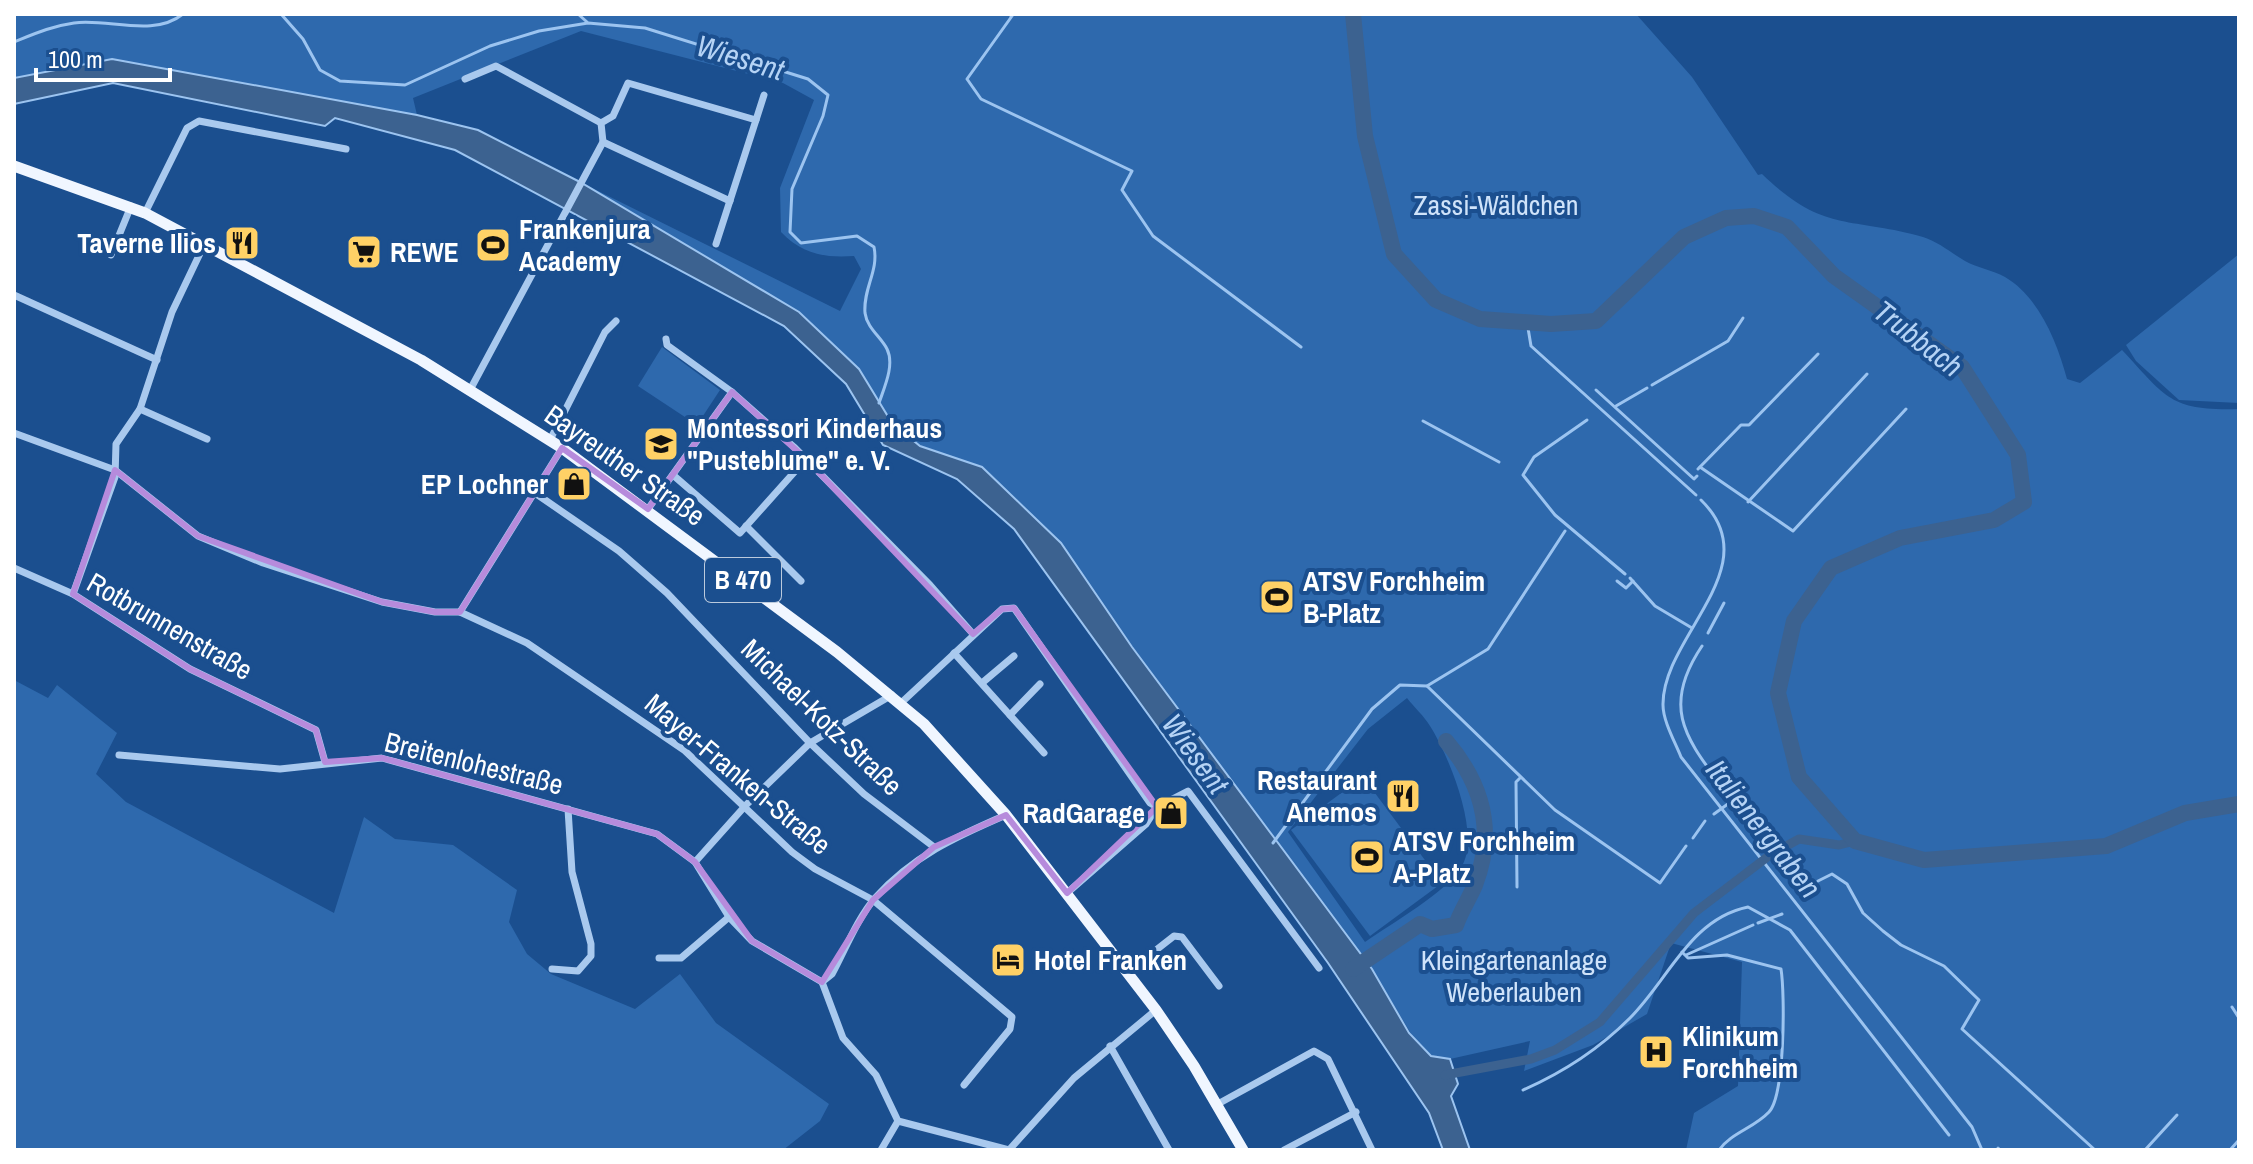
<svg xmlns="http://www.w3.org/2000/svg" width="2253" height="1164" viewBox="0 0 2253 1164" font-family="'Archivo Narrow',sans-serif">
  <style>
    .green { fill: #2e69ad; fill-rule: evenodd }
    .water { fill: #3c6290; stroke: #9cc4f0; stroke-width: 2 }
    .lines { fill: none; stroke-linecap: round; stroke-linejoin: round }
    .stream { stroke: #9cc4f0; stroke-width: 3 }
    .canal { stroke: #3c6290; stroke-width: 9 }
    .river { stroke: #3c6290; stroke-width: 16 }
    .minor { stroke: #a9c9ee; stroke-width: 7 }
    .primary { stroke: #f0f6ff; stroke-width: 11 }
    .marked { fill: none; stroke: #b68bdc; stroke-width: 6; stroke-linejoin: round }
    .labels { text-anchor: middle; stroke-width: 8; stroke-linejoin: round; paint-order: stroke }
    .shield { fill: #1b4f8f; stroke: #bbcadd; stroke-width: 2 }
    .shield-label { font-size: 26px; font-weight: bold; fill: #fff }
    .park-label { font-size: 28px; fill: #cfe3fa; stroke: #1b4f8f }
    .poi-label { font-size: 28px; font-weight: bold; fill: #fff; stroke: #1b4f8f; text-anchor: start }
    .street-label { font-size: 28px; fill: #fff; stroke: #1b4f8f }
    .water-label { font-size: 30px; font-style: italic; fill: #b5d3f5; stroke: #1b4f8f }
  </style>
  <rect width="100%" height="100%" fill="#1b4f8f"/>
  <g class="green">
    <path d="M14,14h1622l56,63 66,98 4,-1c62,60 88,42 161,63 16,5 28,16 42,24 13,7 27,9 40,16 34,20 52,65 62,102l13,4 42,-33c45,48 48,61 117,59v741h-553l8,-37 44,-27 4,-124 -71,-19 -24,71 -54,31 -69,26 6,-30 -80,18 -19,-3 -12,-9 -47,-78 -240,-322 -71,-104 -79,-76 -62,-21 -28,-23 -33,-54 -60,-57 -219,-130 260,129 21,-42 -7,-13c-30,2 -52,-2 -73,-24l-1,-44 34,-88 -31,-17 -202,-52 -168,67 4,17 -305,-56 -98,19zM1407,698c7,9 17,18 23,28 19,30 51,108 32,140 -17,28 -69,56 -97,76l-77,-110 80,-103z"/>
    <path d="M2239,254v149l-60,-3 -43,-39 -10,-16z"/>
    <path d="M662,347l58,43 -23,35 -59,-39z"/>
    <path d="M14,680l34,18 9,-13 60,48 -21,41 30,28 208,111 30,-96 31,22 58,6 64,45 -8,32 18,32 24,20 84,35 45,-35 36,49 113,81 -9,17 -37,29h-769z"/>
    <path d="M1363,777l79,106 -72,53 -79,-106z"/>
  </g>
  <path class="water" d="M112,59l305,56 61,15 102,52 219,130 60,57 33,54 28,23 62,21 79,76 71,104 240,322 37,64 22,23 19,3 8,25 -7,12 19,54h-27l-14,-37 -101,-150 -314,-434 -57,-50 -74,-34 -37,-61 -62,-58 -329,-176 -120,-32 -10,8 -212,-43 -99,21v-26z"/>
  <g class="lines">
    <g class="stream">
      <path d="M281,14l22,25 17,31 20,11 65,4 85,-39 49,-15 49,-8 57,5 163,51 20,16 -5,21 -31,73 -2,43 11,11 56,-7 17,11c5,24 -11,41 -9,66 2,15 16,24 22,36 8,16 -3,39 -8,54"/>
      <path d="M578,14l9,8"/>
      <path d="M1008,14l4,2 -45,63 14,20 151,72 -10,19 31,46 148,111"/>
      <path d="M14,42c20,-8 38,-16 60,-19 34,-5 79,15 109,-9"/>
      <path d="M1527,322l4,24 165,149"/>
      <path d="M1652,385l76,-44 15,-23"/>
      <path d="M1596,390l98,89 3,-3"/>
      <path d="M1616,406l31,-18"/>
      <path d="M1587,420l-53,37 -11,18 32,40 70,59"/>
      <path d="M1423,421l76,41"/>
      <path d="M1700,467l93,64 113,-122"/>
      <path d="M1698,469l43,-44h8l69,-71"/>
      <path d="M1701,500c69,67 -39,136 -38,205 0,16 12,37 18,52l291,370 10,23"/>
      <path d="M1748,502l119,-128"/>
      <path d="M1630,578l25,28 37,22"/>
      <path d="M1617,581l9,7 7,-7"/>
      <path d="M1708,633l16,-30"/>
      <path d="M1702,646c-46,68 -9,99 30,155l-18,13"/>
      <path d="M1427,686l128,124 105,73 26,-37"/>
      <path d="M1693,838l12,-17"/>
      <path d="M1273,843l99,-134 28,-24 27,1 61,-37 77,-118"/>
      <path d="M1818,881l14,-7 15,10 16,29 20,18 18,14 43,21 35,34 -17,29 133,121"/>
      <path d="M1517,887l-1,-105 4,-4"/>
      <path d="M1806,898l8,-11"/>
      <path d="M1758,923l24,-9"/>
      <path d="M1682,952l6,6 39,-3 54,14c4,25 4,126 -12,143 -15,16 -38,21 -50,38"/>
      <path d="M1686,955l67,-30"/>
      <path d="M2232,1007l7,11"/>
      <path d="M1523,1090c39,-17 77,-42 107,-72 39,-39 60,-99 118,-111l42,23 159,205"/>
      <path d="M1998,1148l2,2"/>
      <path d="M2145,1150l32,-35"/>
      <path d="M2230,1150l9,-10"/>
    </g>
    <path class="canal" d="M1445,1075l86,-16 24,-9 45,-28 94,-109 76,-58 29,-16 40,6 16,-4"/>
    <g class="river">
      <path d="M1353,14l12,122 29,118 42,46 44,19 71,5 45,-3 88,-84 42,-19 28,-2 33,11 47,49 128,91 56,88 6,47 -30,18 -94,18 -69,30 -37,53 -16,72 21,84 56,64 69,19 182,-14 79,-33 54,-9"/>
      <path d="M1353,969l67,-45 12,5 24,-4c5,-14 13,-26 19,-40 21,-54 7,-102 -29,-144"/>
    </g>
    <g class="minor">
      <path d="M465,79l31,-13 105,57"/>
      <path d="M756,120l8,-25"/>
      <path d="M603,142l127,59"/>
      <path d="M145,213l42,-85 12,-7 147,28"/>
      <path d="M111,255l20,-49"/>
      <path d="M14,295l143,65"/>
      <path d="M666,339l1,6 65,47 62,55 136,138 43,49"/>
      <path d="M470,390l133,-248 -2,-19 12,-7 15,-33 128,37 -40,124"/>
      <path d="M140,409l67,30"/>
      <path d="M14,433l101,37 83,66 65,27 119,39 53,10h25l67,31 157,107 108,102 23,17 58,31 139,117 -2,12 -46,56"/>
      <path d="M550,440l55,-108 11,-11"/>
      <path d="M673,475l67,58 66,-74"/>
      <path d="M535,493l84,58 48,42 143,150 54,51 70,53"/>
      <path d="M648,509l84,-117"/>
      <path d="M746,526l55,55"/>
      <path d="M14,568l59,26 117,75 126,61 9,32"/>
      <path d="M73,594l42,-117 1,-33 24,-35 32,-97 32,-67"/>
      <path d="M460,612l102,-164"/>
      <path d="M954,653l90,100"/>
      <path d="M982,683l32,-27"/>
      <path d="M901,703l101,-94 12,-1 136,195 7,4 31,-16 131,177"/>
      <path d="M1010,715l30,-31"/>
      <path d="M119,755l161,14 102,-11 275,76 38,28 34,55 23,24 70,41 21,56 33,37 22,46 111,29"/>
      <path d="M695,862l51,-57 64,-62 82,-48"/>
      <path d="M1067,893l79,-69 11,-17"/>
      <path d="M659,958h22l48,-41"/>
      <path d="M552,969l26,2 13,-15v-12l-19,-72 -4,-63"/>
      <path d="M1128,972l46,-36 8,1 37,49"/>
      <path d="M822,982l10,-8c13,-24 25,-55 43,-76 38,-42 80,-61 131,-83"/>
      <path d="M1110,1046l59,104"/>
      <path d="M1216,1105l98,-54 14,8 44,91"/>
      <path d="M881,1150l17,-29"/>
      <path d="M1009,1150l65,-72 82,-68"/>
      <path d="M1284,1150l72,-38"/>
    </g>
    <path class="primary" d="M14,166l131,47 276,147 141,88 275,204 87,72 82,91 150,195 38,56 49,84"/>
  </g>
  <path class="marked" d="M732,392l74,67 167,175 29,-25 12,-1 143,199 -90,86 -61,-78 -72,32 -61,53 -51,82 -70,-41 -57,-79 -38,-28 -275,-76 -57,4 -9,-32 -126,-61 -117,-75 42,-124 83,66 184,66 53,10h25l102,-164 86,61z"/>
  <defs>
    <symbol id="restaurant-square" viewBox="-11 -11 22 22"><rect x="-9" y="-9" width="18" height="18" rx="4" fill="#ffd166" stroke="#1b4f8f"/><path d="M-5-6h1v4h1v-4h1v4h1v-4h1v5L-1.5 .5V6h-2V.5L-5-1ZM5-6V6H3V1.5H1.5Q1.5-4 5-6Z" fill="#111"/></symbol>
    <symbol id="stadium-square" viewBox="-11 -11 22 22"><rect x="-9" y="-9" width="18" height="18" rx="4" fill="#ffd166" stroke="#1b4f8f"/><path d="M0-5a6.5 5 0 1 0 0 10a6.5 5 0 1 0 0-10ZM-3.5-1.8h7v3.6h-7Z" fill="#111"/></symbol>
    <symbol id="supermarket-square" viewBox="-11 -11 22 22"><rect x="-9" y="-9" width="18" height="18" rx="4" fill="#ffd166" stroke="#1b4f8f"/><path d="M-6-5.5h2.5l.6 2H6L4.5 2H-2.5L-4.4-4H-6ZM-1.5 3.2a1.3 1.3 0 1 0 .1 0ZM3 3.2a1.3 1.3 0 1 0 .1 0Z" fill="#111"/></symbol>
    <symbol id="school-square" viewBox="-11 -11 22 22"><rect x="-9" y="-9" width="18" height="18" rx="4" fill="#ffd166" stroke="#1b4f8f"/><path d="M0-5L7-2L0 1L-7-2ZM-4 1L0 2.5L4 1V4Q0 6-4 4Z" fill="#111"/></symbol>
    <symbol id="shop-square" viewBox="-11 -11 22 22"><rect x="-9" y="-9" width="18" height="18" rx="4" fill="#ffd166" stroke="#1b4f8f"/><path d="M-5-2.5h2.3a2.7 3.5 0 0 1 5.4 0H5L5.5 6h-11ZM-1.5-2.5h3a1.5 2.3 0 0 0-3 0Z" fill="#111"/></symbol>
    <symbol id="hotel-square" viewBox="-11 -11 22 22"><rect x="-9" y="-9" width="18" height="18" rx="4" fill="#ffd166" stroke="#1b4f8f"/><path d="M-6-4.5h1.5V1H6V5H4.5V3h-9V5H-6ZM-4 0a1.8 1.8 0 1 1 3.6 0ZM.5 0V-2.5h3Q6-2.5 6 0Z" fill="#111"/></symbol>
    <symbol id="hospital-square" viewBox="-11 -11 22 22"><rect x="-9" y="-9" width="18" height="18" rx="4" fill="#ffd166" stroke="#1b4f8f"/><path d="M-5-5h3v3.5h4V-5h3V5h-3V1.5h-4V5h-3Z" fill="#111"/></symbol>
  </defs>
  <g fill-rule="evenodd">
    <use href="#restaurant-square" x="222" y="223" width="40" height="40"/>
    <use href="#stadium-square" x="473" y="225" width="40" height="40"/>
    <use href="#supermarket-square" x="344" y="232" width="40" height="40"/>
    <use href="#school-square" x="641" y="424" width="40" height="40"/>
    <use href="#shop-square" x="554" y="464" width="40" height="40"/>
    <use href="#stadium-square" x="1257" y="577" width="40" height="40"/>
    <use href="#restaurant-square" x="1383" y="776" width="40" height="40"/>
    <use href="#shop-square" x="1151" y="793" width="40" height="40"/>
    <use href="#stadium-square" x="1347" y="837" width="40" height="40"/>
    <use href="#hotel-square" x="988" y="940" width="40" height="40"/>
    <use href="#hospital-square" x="1636" y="1032" width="40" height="40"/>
  </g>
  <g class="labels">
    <rect class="shield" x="705" y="558" width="76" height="44" rx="6"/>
    <g class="shield-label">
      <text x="743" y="589">B 470</text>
    </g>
    <g class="park-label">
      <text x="1496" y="215">Zassi-Wäldchen</text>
      <text x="1514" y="970">Kleingartenanlage<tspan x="1514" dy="32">Weberlauben</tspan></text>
    </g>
    <g class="poi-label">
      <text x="519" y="239">Frankenjura<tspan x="519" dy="32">Academy</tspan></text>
      <text x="216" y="253" text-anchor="end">Taverne Ilios</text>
      <text x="390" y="262">REWE</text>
      <text x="687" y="438">Montessori Kinderhaus<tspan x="687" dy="32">"Pusteblume" e. V.</tspan></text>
      <text x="548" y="494" text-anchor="end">EP Lochner</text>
      <text x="1303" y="591">ATSV Forchheim<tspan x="1303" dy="32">B-Platz</tspan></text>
      <text x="1377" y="790" text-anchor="end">Restaurant<tspan x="1377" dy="32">Anemos</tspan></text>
      <text x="1145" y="823" text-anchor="end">RadGarage</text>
      <text x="1393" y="851">ATSV Forchheim<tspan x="1393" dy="32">A-Platz</tspan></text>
      <text x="1034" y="970">Hotel Franken</text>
      <text x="1682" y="1046">Klinikum<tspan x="1682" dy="32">Forchheim</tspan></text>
    </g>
    <g class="street-label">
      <text transform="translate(625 465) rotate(35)" y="10">Bayreuther Straße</text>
      <text transform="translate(170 626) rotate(30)" y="10">Rotbrunnenstraße</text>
      <text transform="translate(822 717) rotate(44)" y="10">Michael-Kotz-Straße</text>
      <text transform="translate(474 763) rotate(14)" y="10">Breitenlohestraße</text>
      <text transform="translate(738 774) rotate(40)" y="10">Mayer-Franken-Straße</text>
    </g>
    <g class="water-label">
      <text transform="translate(740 58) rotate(17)" y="10">Wiesent</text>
      <text transform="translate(1918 339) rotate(38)" y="10">Trubbach</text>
      <text transform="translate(1195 754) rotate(54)" y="10">Wiesent</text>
      <text transform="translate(1763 829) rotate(52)" y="10">Italienergraben</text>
    </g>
  </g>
  <rect width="2253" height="1164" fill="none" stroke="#ffffff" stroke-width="32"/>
  <path d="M36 68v12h134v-12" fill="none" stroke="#ffffff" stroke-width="4"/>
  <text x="48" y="68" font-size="24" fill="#ffffff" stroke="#1b4f8f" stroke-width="6" paint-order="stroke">100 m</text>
</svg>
